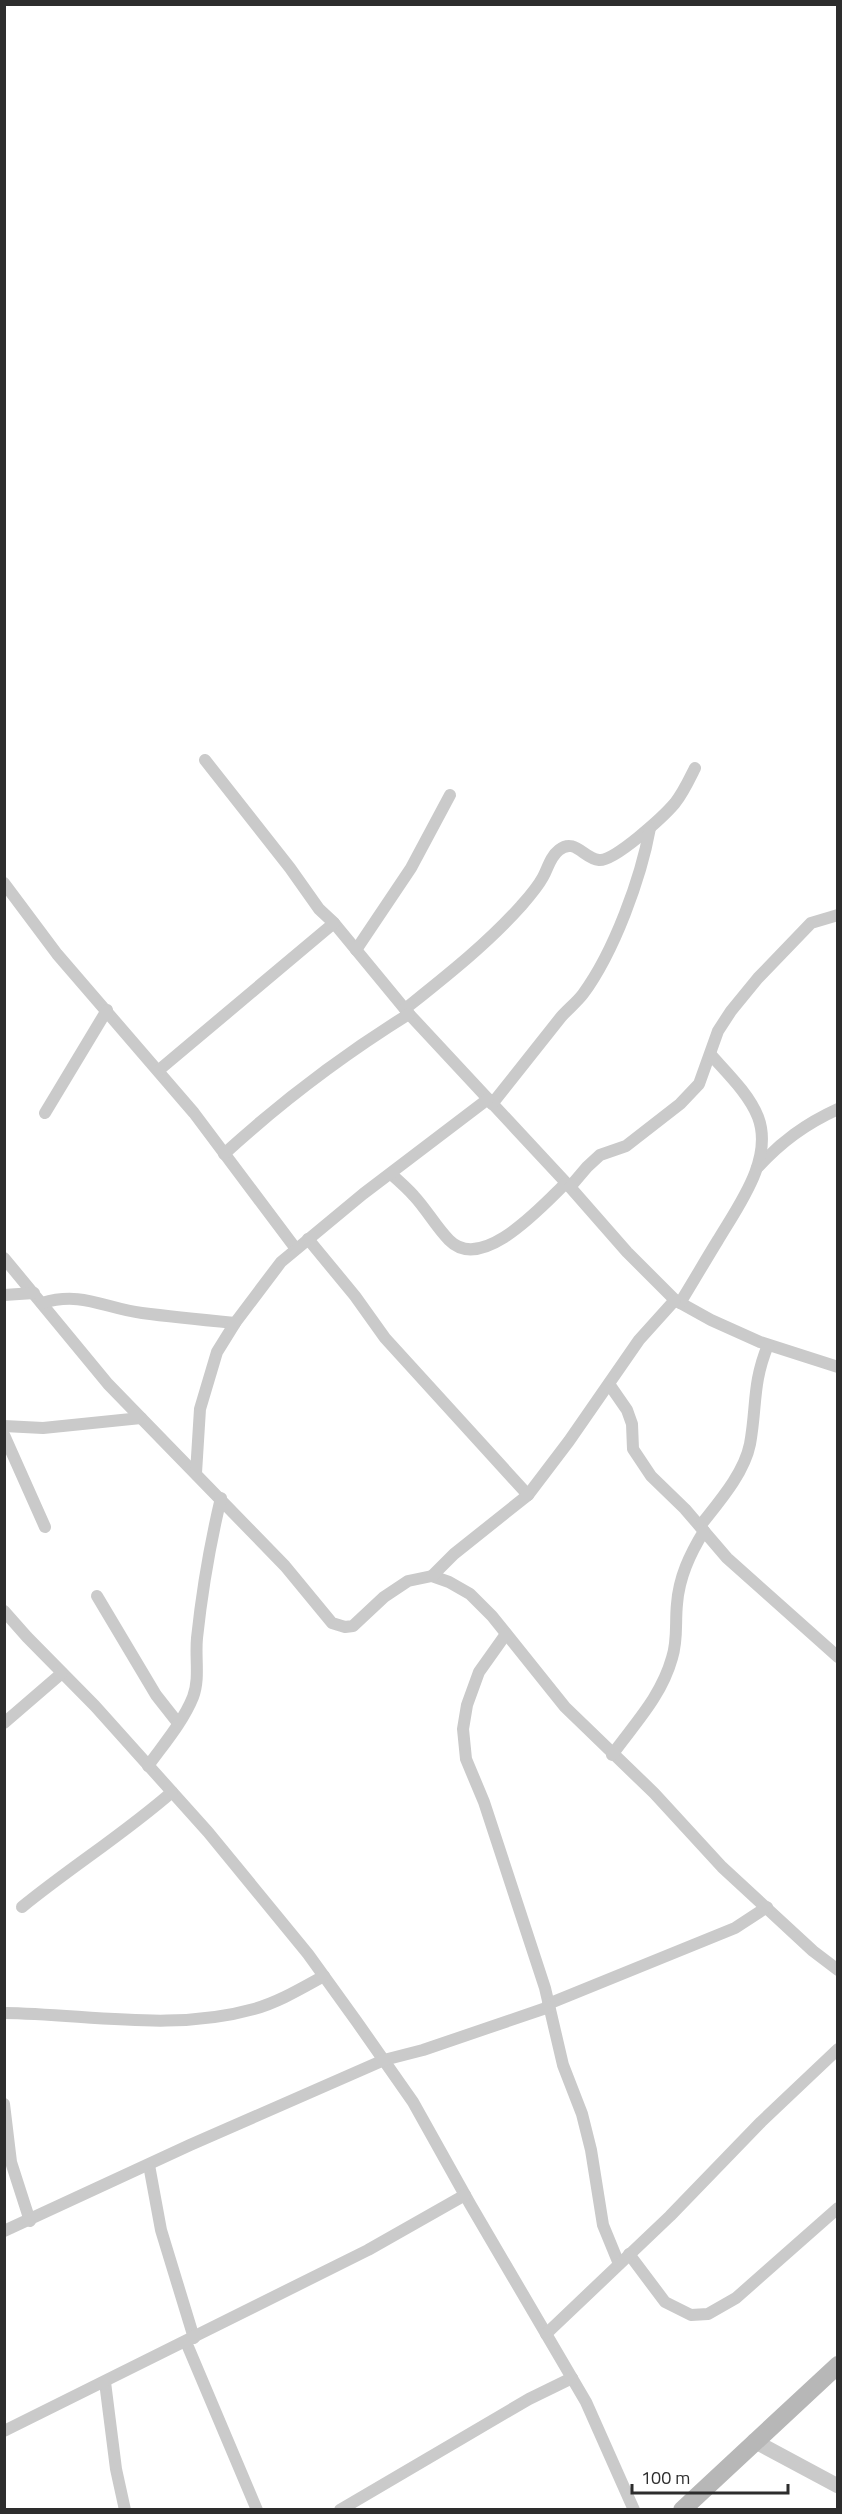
<svg xmlns="http://www.w3.org/2000/svg" width="842" height="2514" viewBox="0 0 842 2514" font-family="'Titillium Web',sans-serif">
  <style>
    .lines { fill: none; stroke-linecap: round; stroke-linejoin: round }
    .minor { stroke: #cacaca; stroke-width: 12 }
    .tertiary { stroke: #cacaca; stroke-width: 15 }
    .secondary { stroke: #b7b7b7; stroke-width: 18 }
  </style>
  <rect width="100%" height="100%" fill="#fff"/>
  <g class="lines">
    <g class="minor">
      <path d="M205,760l85,108 29,41 15,14 75,91 161,173 57,65 48,48 36,20 49,22 78,25"/>
      <path d="M4,883l53,71 137,159 102,136"/>
      <path d="M356,950l55,-82 39,-73"/>
      <path d="M405,1009c40,-32 81,-64 116,-103 7,-8 16,-18 22,-29 5,-9 7,-20 16,-27 16,-13 25,9 40,10 15,2 65,-44 76,-57 8,-10 14,-23 20,-35"/>
      <path d="M159,1070l175,-147"/>
      <path d="M492,1104c23,-29 46,-58 69,-87 7,-8 16,-15 22,-23 31,-42 58,-116 67,-166"/>
      <path d="M45,1113l62,-103"/>
      <path d="M224,1154c57,-52 119,-99 185,-140"/>
      <path d="M757,1168c24,-26 48,-44 81,-59"/>
      <path d="M391,1174c8,7 16,14 23,22 13,14 22,31 35,44 33,34 94,-35 117,-57"/>
      <path d="M570,1187l17,-20 13,-12 26,-9 54,-42 19,-20 19,-53 13,-20 27,-33 53,-55 27,-8"/>
      <path d="M308,1239l47,57 30,42 143,157"/>
      <path d="M4,1258l104,126 177,182 47,57 13,4 8,-1 31,-29 24,-16 24,-5 17,6 21,12 22,22 73,91 89,86 68,74 91,84 25,19"/>
      <path d="M4,1295l30,-2"/>
      <path d="M42,1303c40,-12 62,5 100,10 31,4 62,7 93,10"/>
      <path d="M680,1303c13,-21 25,-42 38,-63 20,-34 56,-81 40,-123 -9,-23 -31,-44 -47,-62"/>
      <path d="M609,1384l18,26 5,14 1,25 18,27 34,33 42,49 111,99"/>
      <path d="M4,1426l39,2 98,-10"/>
      <path d="M4,1435l41,92"/>
      <path d="M196,1473l4,-64 17,-57 18,-29 46,-61 82,-68 125,-95"/>
      <path d="M700,1526c18,-23 44,-52 50,-82 7,-38 2,-60 18,-99"/>
      <path d="M432,1576l22,-22 74,-59 41,-54 70,-101 36,-40"/>
      <path d="M97,1596l59,99 22,28"/>
      <path d="M4,1611l23,26 68,69 113,126 100,122 49,68 56,80 57,102 116,198 48,108"/>
      <path d="M506,1634l-27,38 -12,33 -4,24 3,30 18,43 61,186 18,77 19,49 9,36 12,75 16,39"/>
      <path d="M4,1723l58,-50"/>
      <path d="M612,1755c23,-32 49,-58 60,-97 6,-18 3,-36 5,-54 2,-27 13,-50 27,-73"/>
      <path d="M148,1766c15,-21 35,-44 45,-69 7,-18 2,-39 4,-59 5,-47 13,-94 24,-140"/>
      <path d="M22,1907c49,-40 102,-73 150,-115"/>
      <path d="M548,2004l187,-76 32,-21"/>
      <path d="M4,2013c84,1 168,19 250,-4 25,-7 48,-21 70,-33"/>
      <path d="M4,2104l7,58 19,59"/>
      <path d="M149,2165l12,65 33,108"/>
      <path d="M4,2231l186,-86 194,-85 39,-10 126,-43"/>
      <path d="M629,2254l36,48 26,13 17,-1 28,-16 102,-90"/>
      <path d="M546,2334l124,-118 91,-94 77,-73"/>
      <path d="M186,2342l71,168"/>
      <path d="M105,2382l11,87 9,41"/>
      <path d="M4,2431l364,-181 97,-55"/>
      <path d="M340,2510l189,-111 43,-21"/>
    </g>
    <path class="tertiary" d="M754,2441l84,45"/>
    <path class="secondary" d="M682,2510l156,-145"/>
  </g>
  <rect width="842" height="2514" fill="none" stroke="#2d2d2d" stroke-width="12"/>
  <path d="M632 2484v9h156v-9" fill="none" stroke="#2d2d2d" stroke-width="3"/>
  <text x="641" y="2484" font-size="18" fill="#2d2d2d" stroke="#ffffff" stroke-width="4.5" paint-order="stroke">100 m</text>
</svg>
